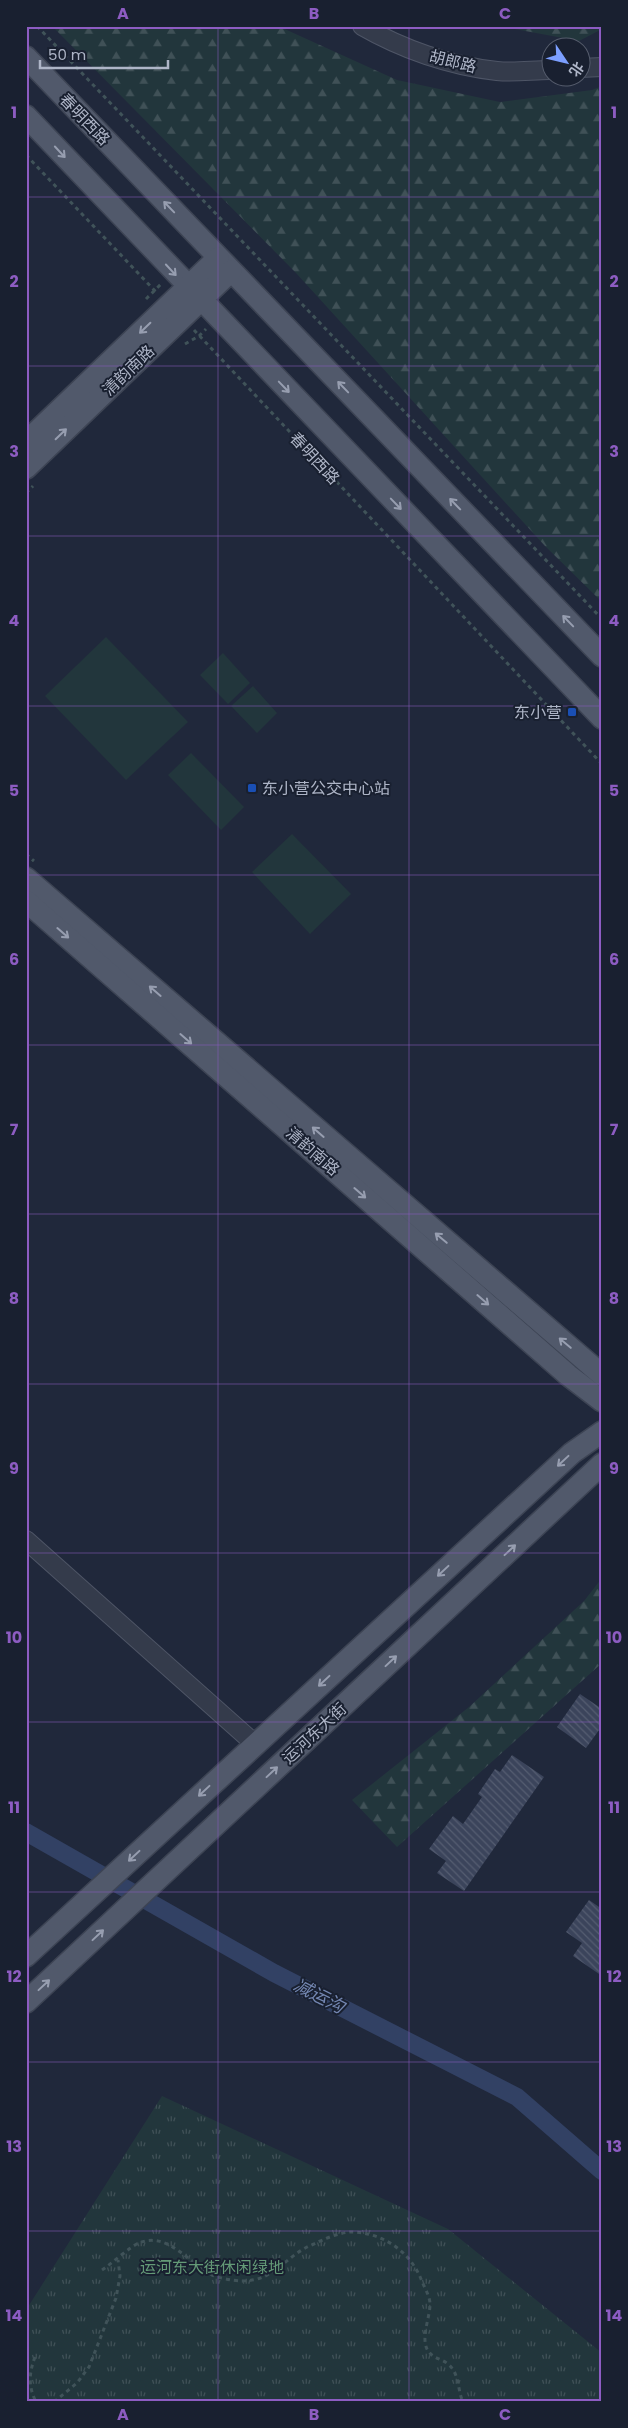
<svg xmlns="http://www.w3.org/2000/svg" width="628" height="2428" viewBox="0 0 628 2428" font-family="Poppins,'Noto Sans SC',sans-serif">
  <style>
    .grass { fill: url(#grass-tufts) }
    .forest { fill: url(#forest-firs) }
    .pitch { fill: #22363c }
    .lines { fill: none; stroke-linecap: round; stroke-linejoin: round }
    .canal { stroke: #324164; stroke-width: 18 }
    .building { fill: url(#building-back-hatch) }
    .minor-casing { stroke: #4e5566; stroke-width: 20 }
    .major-casing { stroke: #3d4454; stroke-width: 24 }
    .path { stroke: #405359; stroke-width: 3; stroke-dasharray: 4 4; stroke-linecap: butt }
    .minor { stroke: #343b4b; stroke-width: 18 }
    .major { stroke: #51596b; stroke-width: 21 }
    .oneway { stroke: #979eb0 }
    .grid { fill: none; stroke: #8d5cc2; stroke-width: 1; stroke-opacity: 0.55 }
    .transit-dot { fill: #1a4fb4; stroke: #192030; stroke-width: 2 }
    .labels { text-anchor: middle; stroke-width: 4; stroke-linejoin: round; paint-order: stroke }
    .street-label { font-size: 16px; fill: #aeb5c7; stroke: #192030 }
    .poi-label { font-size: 16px; fill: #aeb5c7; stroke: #192030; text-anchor: end }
    .park-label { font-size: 16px; fill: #649a77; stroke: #192030 }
    .water-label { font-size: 18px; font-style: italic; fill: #7487b2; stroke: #192030 }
    .neatline { fill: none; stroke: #8d5cc2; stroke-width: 2 }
    .grid-label { font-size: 16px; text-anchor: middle; font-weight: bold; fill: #8d5cc2 }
  </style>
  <defs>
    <pattern id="grass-tufts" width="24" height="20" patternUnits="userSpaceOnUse" patternTransform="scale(1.25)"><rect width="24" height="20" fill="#22363c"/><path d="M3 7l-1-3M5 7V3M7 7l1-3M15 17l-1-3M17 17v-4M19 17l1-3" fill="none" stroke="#405157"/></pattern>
    <pattern id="forest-firs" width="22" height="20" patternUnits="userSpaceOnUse" patternTransform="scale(1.25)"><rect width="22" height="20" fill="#22363c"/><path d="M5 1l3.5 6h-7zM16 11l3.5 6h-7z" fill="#405157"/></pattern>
    <pattern id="building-back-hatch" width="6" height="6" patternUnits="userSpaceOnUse" patternTransform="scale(1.25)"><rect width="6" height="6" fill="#3b445b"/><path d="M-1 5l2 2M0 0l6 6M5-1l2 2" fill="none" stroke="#555d71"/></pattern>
  </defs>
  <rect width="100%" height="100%" fill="#20283b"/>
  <path class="grass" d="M162,2096l286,133 154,124v49h-576v-92z"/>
  <g class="forest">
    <path d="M52,26h226l119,54 103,22 92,-12 10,-4v516l-57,-56 -249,-273z"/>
    <path d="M499,26h103v3l-23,12z"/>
    <path d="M602,1578v85l-205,184 -45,-47 117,-93 115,-106z"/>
  </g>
  <g class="pitch">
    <path d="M106,637l82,85 -62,58 -81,-84z"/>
    <path d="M223,653l27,30 -22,21 -28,-29z"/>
    <path d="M253,686l24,27 -20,20 -26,-27z"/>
    <path d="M191,753l53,54 -23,23 -53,-55z"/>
    <path d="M292,834l59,60 -41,40 -58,-62z"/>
  </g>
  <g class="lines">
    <path class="canal" d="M26,1832l248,141 243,124 85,74"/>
  </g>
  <g class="building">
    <path d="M580,1694l22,15v17l-16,22 -29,-21z"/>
    <path d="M512,1755l32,22 -80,114 -27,-18 9,-12 -17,-12 24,-33 10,8 19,-27 -4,-3 17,-25 5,3z"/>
    <path d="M589,1900l13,9v67l-29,-20 9,-13 -16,-11z"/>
  </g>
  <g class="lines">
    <defs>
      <g id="minor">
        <path d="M362,26c40,23 88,40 135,45 17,2 36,-1 53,-1"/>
        <path d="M580,68l22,-1"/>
        <path d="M26,1540l229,204"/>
      </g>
      <g id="major">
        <path d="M26,57l576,599"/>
        <path d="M26,116l576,602"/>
        <path d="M26,442l192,-184"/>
        <path d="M26,468l205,-197"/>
        <path d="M26,878l576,497"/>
        <path d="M26,901l542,474 34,26"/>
        <path d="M26,1956l546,-503 30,-21"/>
        <path d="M26,2002l576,-538"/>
      </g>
    </defs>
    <use href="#minor" class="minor-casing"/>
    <use href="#major" class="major-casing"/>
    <g class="path">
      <path d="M37,26l565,593"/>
      <path d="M26,155l130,137"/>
      <path d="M146,299l15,-15"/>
      <path d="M194,330l408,434"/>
      <path d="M185,344l14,-8 7,-7"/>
      <path d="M26,493l7,-7"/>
      <path d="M26,854l8,7"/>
      <path d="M102,2270c9,-6 29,-24 37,-27 28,-12 50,20 73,32 7,3 22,6 30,6 34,0 43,-26 72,-37 10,-5 24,-11 36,-12 31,0 59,18 71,47 3,8 9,17 9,25 0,14 -9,32 -3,45 5,10 14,9 21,15 12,10 9,25 15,38"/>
      <path d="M35,2357c-6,16 -7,29 1,45"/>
      <path d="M54,2402l23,-19 12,-16 27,-69 4,-22 -2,-16"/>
    </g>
    <use href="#minor" class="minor"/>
    <use href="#major" class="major"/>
  </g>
  <defs><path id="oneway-shaft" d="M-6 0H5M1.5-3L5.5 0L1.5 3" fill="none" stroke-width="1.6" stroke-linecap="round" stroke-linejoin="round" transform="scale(1.25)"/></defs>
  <g class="oneway">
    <use href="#oneway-shaft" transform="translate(60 152) rotate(47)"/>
    <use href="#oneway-shaft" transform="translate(169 207) rotate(-134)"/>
    <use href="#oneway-shaft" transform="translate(171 270) rotate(47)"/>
    <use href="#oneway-shaft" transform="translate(145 328) rotate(136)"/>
    <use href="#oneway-shaft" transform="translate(284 387) rotate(46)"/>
    <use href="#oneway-shaft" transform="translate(343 387) rotate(-134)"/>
    <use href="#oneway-shaft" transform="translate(61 434) rotate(-44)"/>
    <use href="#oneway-shaft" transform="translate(396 504) rotate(46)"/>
    <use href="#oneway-shaft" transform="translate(455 504) rotate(-134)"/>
    <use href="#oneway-shaft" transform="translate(568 621) rotate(-134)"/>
    <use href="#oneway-shaft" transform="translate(63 933) rotate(41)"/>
    <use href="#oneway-shaft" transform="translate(155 991) rotate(-139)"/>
    <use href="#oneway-shaft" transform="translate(186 1039) rotate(41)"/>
    <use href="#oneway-shaft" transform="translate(318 1132) rotate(-139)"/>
    <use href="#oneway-shaft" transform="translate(360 1193) rotate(41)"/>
    <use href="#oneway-shaft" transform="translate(441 1238) rotate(-140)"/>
    <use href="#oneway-shaft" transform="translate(483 1300) rotate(41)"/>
    <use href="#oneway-shaft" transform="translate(565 1343) rotate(-140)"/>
    <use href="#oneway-shaft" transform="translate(563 1461) rotate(137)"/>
    <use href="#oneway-shaft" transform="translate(510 1550) rotate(-43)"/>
    <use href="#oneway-shaft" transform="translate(443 1571) rotate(137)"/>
    <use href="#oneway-shaft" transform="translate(391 1661) rotate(-43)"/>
    <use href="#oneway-shaft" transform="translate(324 1681) rotate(137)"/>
    <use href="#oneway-shaft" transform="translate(272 1772) rotate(-43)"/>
    <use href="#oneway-shaft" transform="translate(204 1791) rotate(137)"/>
    <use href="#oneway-shaft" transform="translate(134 1856) rotate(137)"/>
    <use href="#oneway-shaft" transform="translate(98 1935) rotate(-43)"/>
    <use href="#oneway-shaft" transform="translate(44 1985) rotate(-43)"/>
  </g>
  <path class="grid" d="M218,26v2376M409,26v2376M26,197h576M26,366h576M26,536h576M26,706h576M26,875h576M26,1045h576M26,1214h576M26,1384h576M26,1553h576M26,1722h576M26,1892h576M26,2062h576M26,2231h576"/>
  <g class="transit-dot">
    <rect x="567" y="707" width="10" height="10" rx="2.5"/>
    <rect x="247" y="783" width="10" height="10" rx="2.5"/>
  </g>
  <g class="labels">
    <g class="street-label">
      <text transform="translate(453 61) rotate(14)" y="6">胡郎路</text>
      <text transform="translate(85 119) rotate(46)" y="6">春明西路</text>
      <text transform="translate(128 370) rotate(-44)" y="6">清韵南路</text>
      <text transform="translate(315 458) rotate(47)" y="6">春明西路</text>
      <text transform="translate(313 1151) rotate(41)" y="6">清韵南路</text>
      <text transform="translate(314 1733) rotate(-43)" y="6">运河东大街</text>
    </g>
    <g class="poi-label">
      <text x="562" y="718">东小营</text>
      <text x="262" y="794" text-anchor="start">东小营公交中心站</text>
    </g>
    <g class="park-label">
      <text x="212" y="2273">运河东大街休闲绿地</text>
    </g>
    <g class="water-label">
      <text transform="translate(319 1996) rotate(27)" y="6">减运沟</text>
    </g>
  </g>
  <rect width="628" height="2428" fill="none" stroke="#192030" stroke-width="55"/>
  <g transform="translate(566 62) rotate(125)"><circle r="24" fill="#192030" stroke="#555c6c"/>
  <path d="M0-4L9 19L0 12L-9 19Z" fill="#7c9fff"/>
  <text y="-8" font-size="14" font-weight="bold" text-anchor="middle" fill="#aeb5c7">北</text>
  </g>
  <path d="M40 60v8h128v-8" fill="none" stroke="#aeb5c7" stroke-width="2.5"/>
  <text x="48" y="60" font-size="15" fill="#aeb5c7" stroke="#192030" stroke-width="4" paint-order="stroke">50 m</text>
  <rect x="28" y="28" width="572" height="2372" class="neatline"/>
  <g class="grid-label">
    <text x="123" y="19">A</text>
    <text x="314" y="19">B</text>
    <text x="505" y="19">C</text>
    <text x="14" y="118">1</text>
    <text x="614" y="118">1</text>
    <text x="14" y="287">2</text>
    <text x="614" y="287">2</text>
    <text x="14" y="457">3</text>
    <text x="614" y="457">3</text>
    <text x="14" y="626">4</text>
    <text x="614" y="626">4</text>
    <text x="14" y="796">5</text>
    <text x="614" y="796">5</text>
    <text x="14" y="965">6</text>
    <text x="614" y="965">6</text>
    <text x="14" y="1135">7</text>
    <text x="614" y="1135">7</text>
    <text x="14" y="1304">8</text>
    <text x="614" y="1304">8</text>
    <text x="14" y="1474">9</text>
    <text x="614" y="1474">9</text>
    <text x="14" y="1643">10</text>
    <text x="614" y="1643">10</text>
    <text x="14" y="1813">11</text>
    <text x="614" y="1813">11</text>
    <text x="14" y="1982">12</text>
    <text x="614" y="1982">12</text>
    <text x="14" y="2152">13</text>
    <text x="614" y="2152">13</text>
    <text x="14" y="2321">14</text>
    <text x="614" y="2321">14</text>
    <text x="123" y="2420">A</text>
    <text x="314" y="2420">B</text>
    <text x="505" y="2420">C</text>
  </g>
</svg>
